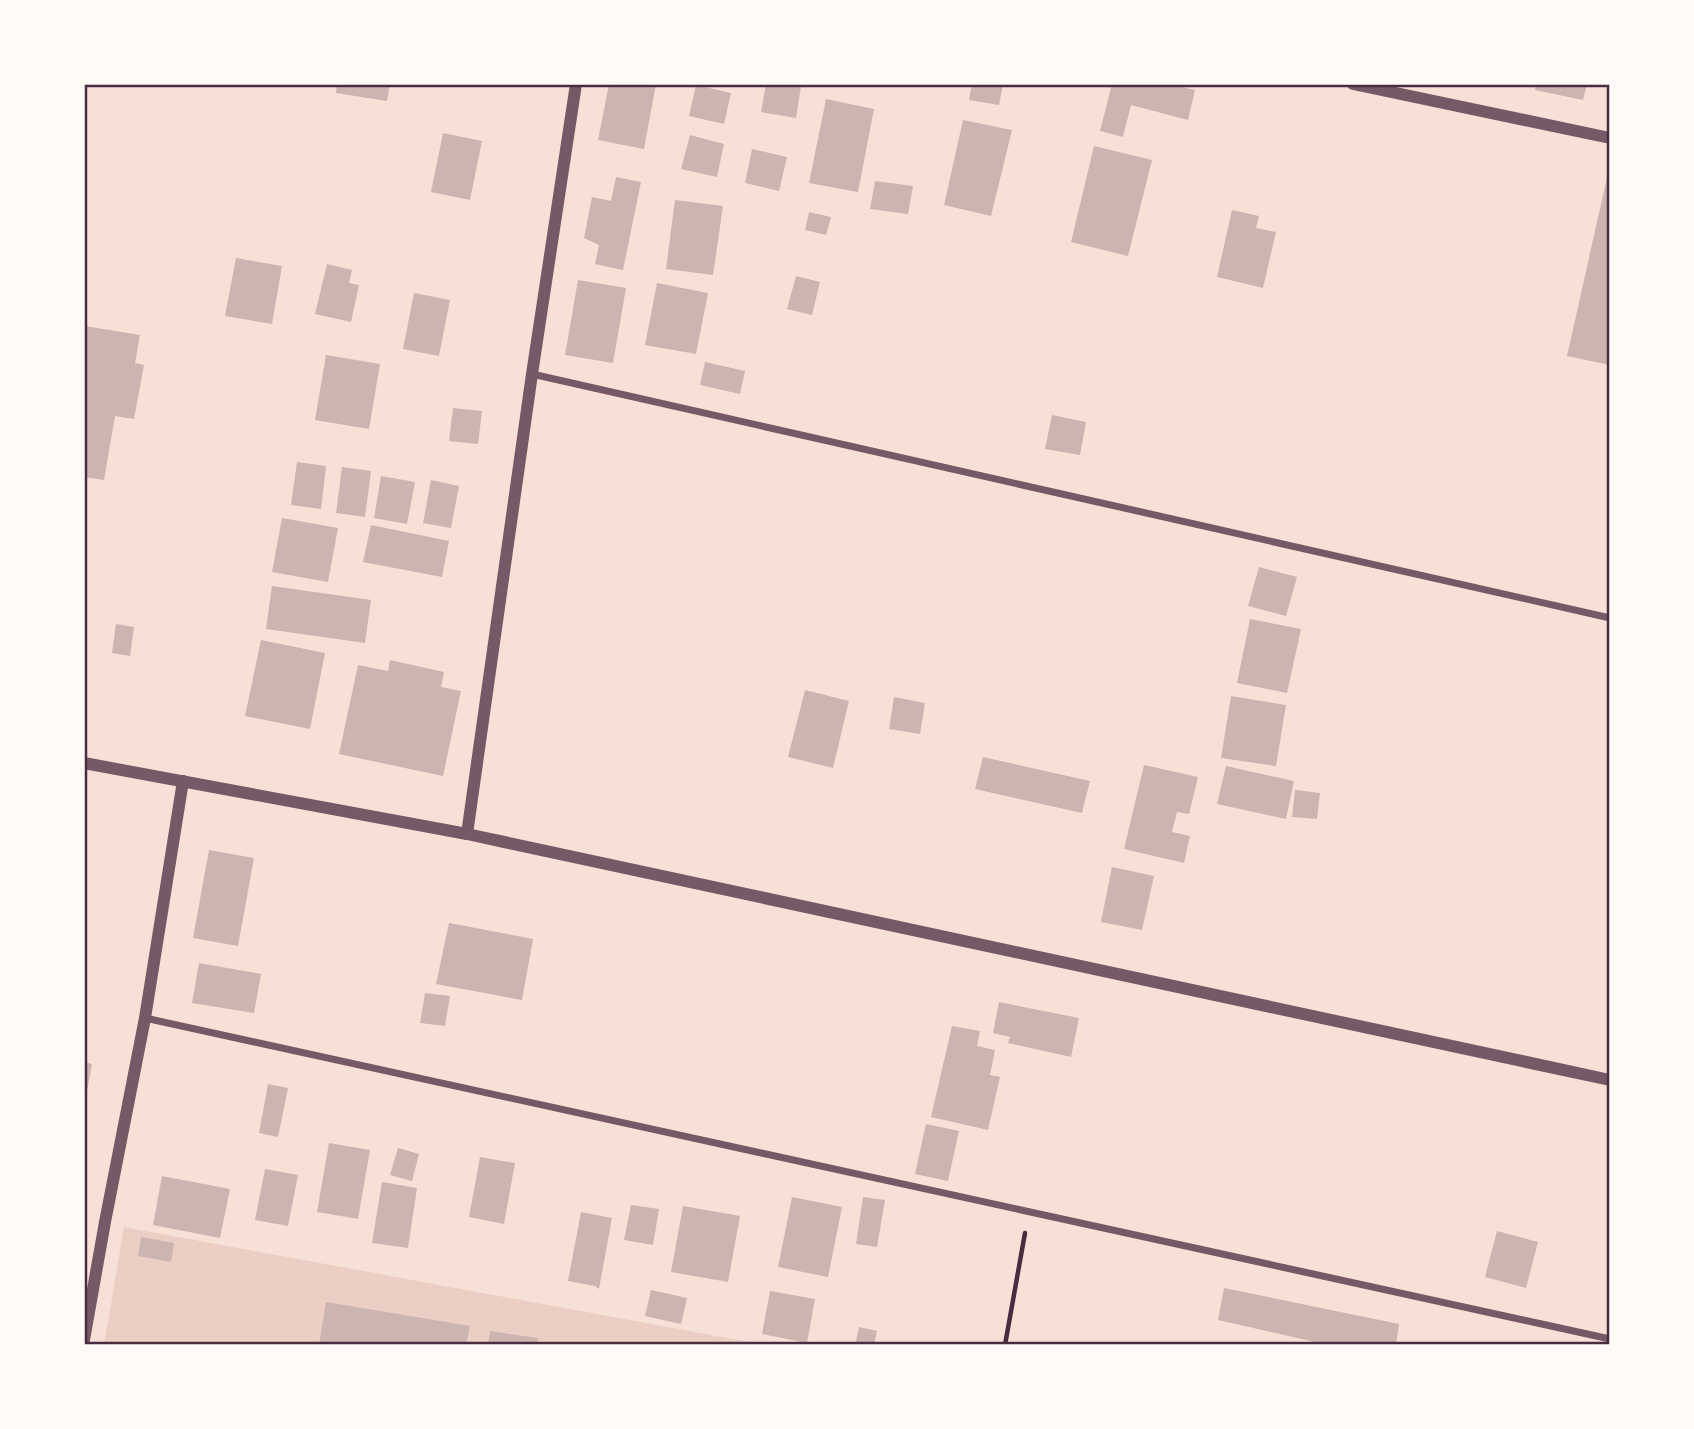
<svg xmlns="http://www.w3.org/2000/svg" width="1694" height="1429" viewBox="0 0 1694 1429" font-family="'Varela Round',sans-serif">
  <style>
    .green { fill: #ebcfc5 }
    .building { fill: #ccb4b1 }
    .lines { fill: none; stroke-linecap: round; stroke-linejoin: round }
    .path { stroke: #4a2c40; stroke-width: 4.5 }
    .minor { stroke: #755966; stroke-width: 7 }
    .tertiary { stroke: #755966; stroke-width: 12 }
    .neatline { fill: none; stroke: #4a2c40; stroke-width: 2.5 }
  </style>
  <rect width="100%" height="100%" fill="#f7e1d7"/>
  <path class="green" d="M124,1227l642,118h-662z"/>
  <g class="building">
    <path d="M337,84h53l-3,17 -51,-8z"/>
    <path d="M609,84h47l-12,65 -46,-9z"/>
    <path d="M766,84h21l14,2 -5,32 -35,-6z"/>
    <path d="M972,84h31l-4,21 -30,-5z"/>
    <path d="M1112,84h58l25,6 -7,30 -57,-15 -8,32 -23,-6z"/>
    <path d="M1536,84h51l-4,16 -48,-10z"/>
    <path d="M696,85l35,8 -7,31 -35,-8z"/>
    <path d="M826,99l48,10 -16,83 -49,-9z"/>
    <path d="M963,120l49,10 -21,86 -47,-11z"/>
    <path d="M443,133l39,8 -12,59 -39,-8z"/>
    <path d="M690,135l34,9 -7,33 -36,-8z"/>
    <path d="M1094,146l58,14 -24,96 -57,-14z"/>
    <path d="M752,149l35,8 -8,34 -34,-8z"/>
    <path d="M1608,173h2v192l-43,-9z"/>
    <path d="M616,177l25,5 -18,88 -28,-6 4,-19 -15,-7 8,-41 19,4z"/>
    <path d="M875,181l38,5 -5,28 -38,-5z"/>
    <path d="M675,200l48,6 -10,69 -47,-6z"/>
    <path d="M1232,210l27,6 -3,12 20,4 -13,56 -46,-11z"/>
    <path d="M809,212l22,5 -5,18 -21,-5z"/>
    <path d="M236,258l46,8 -10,58 -47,-8z"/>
    <path d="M327,264l25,6 -3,13 10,2 -8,37 -36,-8z"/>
    <path d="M796,276l24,6 -8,33 -25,-6z"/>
    <path d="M578,280l48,8 -13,75 -48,-8z"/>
    <path d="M657,283l51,10 -12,61 -51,-9z"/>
    <path d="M414,293l36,7 -11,56 -36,-7z"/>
    <path d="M85,326l55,9 -5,28 9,2 -10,54 -19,-3 -11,64 -20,-3z"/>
    <path d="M326,355l54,9 -11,65 -54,-9z"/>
    <path d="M705,362l40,9 -5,23 -40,-9z"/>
    <path d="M453,408l29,3 -4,33 -29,-3z"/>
    <path d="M1052,415l34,7 -6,33 -35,-6z"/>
    <path d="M297,462l29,4 -5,43 -30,-4z"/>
    <path d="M342,467l29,4 -6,46 -29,-4z"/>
    <path d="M381,476l34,6 -8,42 -33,-6z"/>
    <path d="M431,480l28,6 -8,42 -28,-5z"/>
    <path d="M282,518l56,10 -10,54 -56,-10z"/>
    <path d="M371,525l78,16 -7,36 -79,-15z"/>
    <path d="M1259,567l38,10 -11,39 -38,-10z"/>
    <path d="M272,586l99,14 -6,43 -99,-14z"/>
    <path d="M1250,619l51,10 -14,64 -50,-10z"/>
    <path d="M116,624l18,3 -4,29 -18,-3z"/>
    <path d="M261,640l64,13 -15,76 -65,-13z"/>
    <path d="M390,660l54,12 -3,15 20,4 -18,85 -104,-22 19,-89 30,6z"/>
    <path d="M805,690l44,11 -16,67 -45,-11z"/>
    <path d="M1231,696l55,9 -10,61 -55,-8z"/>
    <path d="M894,697l31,6 -5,31 -31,-5z"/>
    <path d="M983,757l107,24 -8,32 -107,-24z"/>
    <path d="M1144,765l54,12 -9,37 -12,-2 -5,20 18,4 -6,27 -60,-14z"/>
    <path d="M1226,766l68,15 -8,38 -69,-15z"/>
    <path d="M1295,790l25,3 -3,26 -25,-2z"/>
    <path d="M209,850l45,8 -16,88 -45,-8z"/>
    <path d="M1112,867l42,9 -12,54 -41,-8z"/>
    <path d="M449,923l84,16 -11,61 -86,-16z"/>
    <path d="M199,963l62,11 -7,39 -62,-10z"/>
    <path d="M425,993l25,3 -5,30 -25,-3z"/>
    <path d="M999,1002l80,16 -8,39 -63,-14 2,-6 -17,-4z"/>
    <path d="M952,1026l28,5 -3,15 18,4 -5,25 10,2 -12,53 -57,-13z"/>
    <path d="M84,1062l8,2 -5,27 -3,-1z"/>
    <path d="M268,1084l20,4 -10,49 -19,-4z"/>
    <path d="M926,1124l33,7 -11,50 -33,-7z"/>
    <path d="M329,1143l41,7 -12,69 -41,-7z"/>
    <path d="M398,1148l21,6 -7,27 -22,-6z"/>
    <path d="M480,1157l35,6 -11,61 -35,-7z"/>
    <path d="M265,1169l33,6 -10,51 -33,-6z"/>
    <path d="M162,1176l68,13 -10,49 -67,-13z"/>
    <path d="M382,1182l35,6 -9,60 -36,-5z"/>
    <path d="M792,1197l50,10 -14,70 -50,-10z"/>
    <path d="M863,1197l22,3 -8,47 -21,-3z"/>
    <path d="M631,1205l28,4 -6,36 -29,-5z"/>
    <path d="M683,1206l57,10 -12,66 -57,-10z"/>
    <path d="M581,1212l31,6 -13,71 -4,-3 -27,-5z"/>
    <path d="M1497,1231l41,11 -12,46 -41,-11z"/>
    <path d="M141,1237l33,6 -3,19 -33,-6z"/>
    <path d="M1224,1288l175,36 -3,21h-68l-110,-25z"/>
    <path d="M651,1290l36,8 -6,26 -36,-8z"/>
    <path d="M770,1291l45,8 -8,44 -45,-9z"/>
    <path d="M326,1302l144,24 -4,19h-147z"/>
    <path d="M859,1327l18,4 -3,14h-19z"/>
    <path d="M490,1331l48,7 -1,7h-49z"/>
  </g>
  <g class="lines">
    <path class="path" d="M1005,1345l20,-112"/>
    <g class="minor">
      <path d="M532,374l1078,244"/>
      <path d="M145,1018l1465,321"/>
    </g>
    <g class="tertiary">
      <path d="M1353,84l257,54"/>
      <path d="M84,763l383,71 1143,246"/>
      <path d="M467,834l65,-460 44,-290"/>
      <path d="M84,1340l21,-118 40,-204 38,-237"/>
    </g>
  </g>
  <rect width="1694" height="1429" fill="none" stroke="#fffaf5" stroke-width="172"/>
  <rect x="86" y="86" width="1522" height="1257" class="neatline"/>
</svg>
